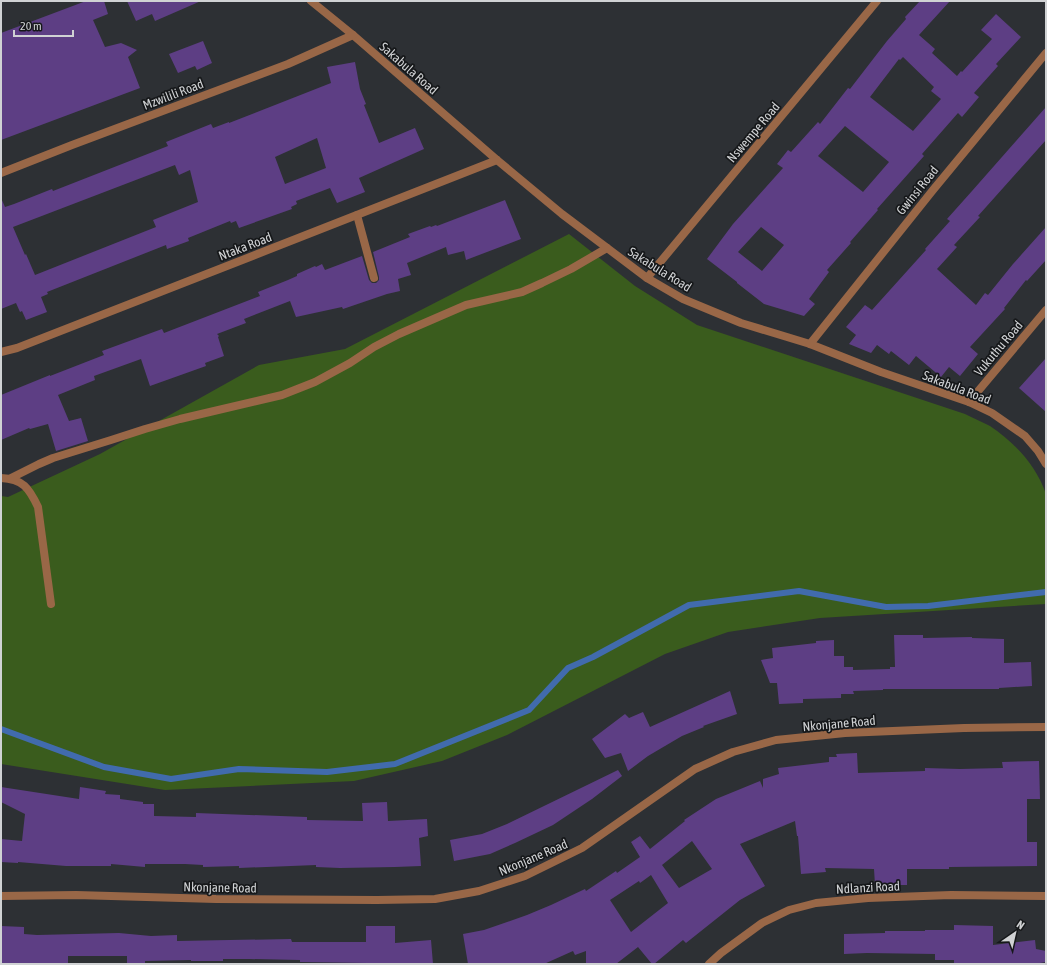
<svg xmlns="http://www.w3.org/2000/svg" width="1047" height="965" viewBox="0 0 1047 965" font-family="'Asap Condensed',sans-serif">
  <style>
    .green { fill: #3a5c1d }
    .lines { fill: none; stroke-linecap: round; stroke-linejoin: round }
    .stream { stroke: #416bad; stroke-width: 6 }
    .building { fill: #5d3e84; fill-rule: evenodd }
    .lane { stroke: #996747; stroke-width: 8 }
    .street { stroke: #996747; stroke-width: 8 }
    .labels { text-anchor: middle; stroke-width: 3.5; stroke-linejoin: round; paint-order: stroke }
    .street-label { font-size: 13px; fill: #d0d2d4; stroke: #16181a }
  </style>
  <rect width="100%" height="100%" fill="#2d3034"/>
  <path class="green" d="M569,234l66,52 62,39 268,89c8,4 17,8 25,12 25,17 46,39 56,68v110l-226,14 -92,14 -63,22 -158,81 -65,26 -88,20 -189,9 -164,-26v-268l7,1 92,-43 159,-89 86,-16z"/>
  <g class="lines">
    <path class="stream" d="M1,729l103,38 67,12 68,-10 88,3 68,-8 134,-54 39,-42 25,-11 96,-52 110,-14 87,16 42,-1 118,-14"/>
  </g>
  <g class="building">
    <path d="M86,1h18l4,13 -15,6 12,27 16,-4 16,7 -9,7 12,31 -139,52v-107z"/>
    <path d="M127,1h74l-46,20 -3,-7 -16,7z"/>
    <path d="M920,1h30l-31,34 16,14 -3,4 25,23 4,-5 1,1 30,-33 -11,-9 15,-16 25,23 -25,27 2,2 -24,27 5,4 -17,20 -4,-4 -36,41 2,2 -47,53 1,1 -28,32 1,1 -24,27 2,2 -20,27 6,5 -11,12 -40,-12 -27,-21v-1l-30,-23 26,-35 50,-56 -6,-4 11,-14 3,2 27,-30 2,2 28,-36 2,1 37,-48 19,-22 -1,-2zM903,57l31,30 -3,4 10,8 -28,32 -43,-34 29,-38 1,1zM845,126l44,36 -26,30 -45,-36zM761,227l23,18 -22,26 -24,-19z"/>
    <path d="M203,41l9,22 -15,7 -2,-4 -17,7 -9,-19z"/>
    <path d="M355,62l5,27 6,15 -2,1 15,38 36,-15 9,21 -65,29 6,14 -28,11 -7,-15 -34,13 1,3 -6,3 1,2 -53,19 -3,-7 -5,2 -1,-2 -42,17 1,3 -22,8 -1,-4 -119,47 1,2 -7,3 6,15 -21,8 -4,-9 -2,1 -4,-9 -15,6v-111l4,9 9,-3 38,-15 1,2 115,-45 -2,-4 45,-18 2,4 16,-6v1l102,-40 -4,-16zM317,138l9,30 -41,16 -10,-27zM175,165l4,10 11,-5 8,32 -45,18 3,7 -121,48 -9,-21 -1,1 -12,-28z"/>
    <path d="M1046,107v33l-68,76 2,1 -26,28 3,2 -20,22 39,36 9,-12 3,2 25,-31 33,-37v33l-19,21 -1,-1 -22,28 1,1 -35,38 8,7 -18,22 -11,-9 -8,10 -25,-21 -7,9 -18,-14 -2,3 -12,-9 -6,8 -22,-9 7,-9 -10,-8 19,-22 7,5 54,-60 -1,-1 25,-28 -3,-2 25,-28z"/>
    <path d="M505,200l16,39 -55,21 -2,-9 -16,4 -2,-8 -39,16 4,12 -13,4 2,12 -13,3 -44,15 -1,-2 -46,10 -6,-16 -46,18 2,4 -29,11 2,2 -1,1 6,19 -19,7 1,3 -56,20 -9,-27 -47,17 1,4 -37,15 11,26 12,-3 7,23 -32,10 -8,-27 -18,5 -1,-1 -28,12v-45l49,-20v1l54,-21 -2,-4 60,-22 2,4 96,-37 -2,-4 30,-12 9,-4v-2l18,-8 1,1 6,-3 3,6 37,-14 7,24 3,3h4l3,-3v-3l-6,-25 37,-15 -2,-3 22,-8 1,1 5,-2 1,1z"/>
    <path d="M1046,358v54l-27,-24z"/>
    <path d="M894,635h29v3l49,-1v1l32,1v24l27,-1 1,24 -33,2v1h-116v1l-30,1 1,3h-13v4l-38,1v4l-24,1 -2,-21h-7l-9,-23 12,-2 -1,-10 44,-5v-2l18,-1v16h10v11h9v3l37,-1v-2h5z"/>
    <path d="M730,691l7,23 -34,12 1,1 -22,9 -34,20 -20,15 -7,-18 -16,5 -13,-19 33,-25 4,4 14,-6 7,15z"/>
    <path d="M857,753l1,20 67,-2v-3l35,1 43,-1 -1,-6 37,-1 1,38h-13v43h10v24l-88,1v2h-42v16h-32l-1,-16 -49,-1 1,4 -25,2 -3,-38h-1l-2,-15 -55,23 25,42 -25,14 -54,43 -3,-3 -29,24h-2l-14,-17 -22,17h-30v-13l-11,4 -2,-4 -29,13h-76l-5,-30 21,-4 43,-15 24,-10 34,-16 1,2 30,-20 1,2 23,-16 -9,-15 9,-6 10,13 35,-28 -1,-1 32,-21 44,-18 3,7v-9l16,-5 -1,-6 51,-6v-5h8l-1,-3zM692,841l20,28 -33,19 -17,-23zM651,875l17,28 -37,29 -21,-32 29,-19 1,2z"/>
    <path d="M618,770l4,6 -30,23 -39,26 -38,18 -25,11 -36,7 -4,-21 32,-6 25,-10z"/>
    <path d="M1,787l78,12 1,-12 26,4 -1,3 15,1v4l23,3v2h11v12l42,1v-4l111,4v3l56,1 -1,-18 25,-1 1,19 39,-2 1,17 -9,2 2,28 -26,1 -55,1 -24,-1v-2l-77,3v-2l-36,1v-2l-18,-1h-40v3l-34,-3v2h-45l-48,-4v1l-17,-1v-23l21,2 3,-27 -24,-12z"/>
    <path d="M954,925l39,1v19l42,-5 1,9 10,2v11l-12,2 -80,-1v-3h-19v-6l-68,-1 -23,1v-20l41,-1v-2h40v-1h29z"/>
    <path d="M1,926l23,1v7l13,1 82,-2 32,3 26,-1v6l114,-2 1,3h74v-16h29v17l36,-3 2,24 -133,-2v-2l-51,-1h-26v2h-32v-1l-46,1v3h-18v-8h-59v8h-67z"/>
  </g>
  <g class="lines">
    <g class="lane">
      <path d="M357,215l17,63"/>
      <path d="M1,478c22,1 28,10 37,29l13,97"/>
      <path d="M11,478l28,-14 14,-6 58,-18 34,-11 35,-10 102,-24 33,-13 35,-19 24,-16 25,-13 67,-29 56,-13 20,-9 29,-14 36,-21"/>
    </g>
    <g class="street">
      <path d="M311,1l42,34 144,125 65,54 85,64 36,21 58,24 69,21 71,28 88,30 23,11 33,23 13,15 8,13"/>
      <path d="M1,173l71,-28 216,-81 65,-29"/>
      <path d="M647,278l230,-277"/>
      <path d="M810,344l123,-154 113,-137"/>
      <path d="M1,352l16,-4c160,-63 320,-124 480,-188"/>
      <path d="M969,402l77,-92"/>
      <path d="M1,896l75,-1 140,4 161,1 58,-1 44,-8 46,-15 57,-28 113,-79 38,-17 43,-12 69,-7 119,-5 82,-1"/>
      <path d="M709,964l12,-11 41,-30 27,-13 27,-7 52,-5 83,-3 95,1"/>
    </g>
  </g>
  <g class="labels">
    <g class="street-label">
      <text transform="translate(409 68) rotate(41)" y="5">Sakabula Road</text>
      <text transform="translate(173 94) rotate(-21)" y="5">Mzwilili Road</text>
      <text transform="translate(753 132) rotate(-50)" y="5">Nswempe Road</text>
      <text transform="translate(917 190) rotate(-51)" y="5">Gwinsi Road</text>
      <text transform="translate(245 246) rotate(-21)" y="5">Ntaka Road</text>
      <text transform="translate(660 269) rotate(32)" y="5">Sakabula Road</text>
      <text transform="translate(998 348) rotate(-50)" y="5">Vukuthu Road</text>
      <text transform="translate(957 387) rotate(21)" y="5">Sakabula Road</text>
      <text transform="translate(839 723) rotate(-5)" y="5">Nkonjane Road</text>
      <text transform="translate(533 857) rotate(-23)" y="5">Nkonjane Road</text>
      <text transform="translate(220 887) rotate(1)" y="5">Nkonjane Road</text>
      <text transform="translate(868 887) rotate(-3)" y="5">Ndlanzi Road</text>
    </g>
  </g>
  <rect width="1047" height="965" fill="none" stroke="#d0d2d4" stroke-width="4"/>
  <g transform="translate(1015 933) rotate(34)" stroke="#16181a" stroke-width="3" paint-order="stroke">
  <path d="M0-3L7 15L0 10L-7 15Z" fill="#d0d2d4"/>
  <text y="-6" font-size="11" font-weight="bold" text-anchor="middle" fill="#d0d2d4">N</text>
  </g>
  <path d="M14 30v6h59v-6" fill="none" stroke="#d0d2d4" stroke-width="2"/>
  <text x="20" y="30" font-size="12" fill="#d0d2d4" stroke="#16181a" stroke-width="3" paint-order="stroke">20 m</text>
</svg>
